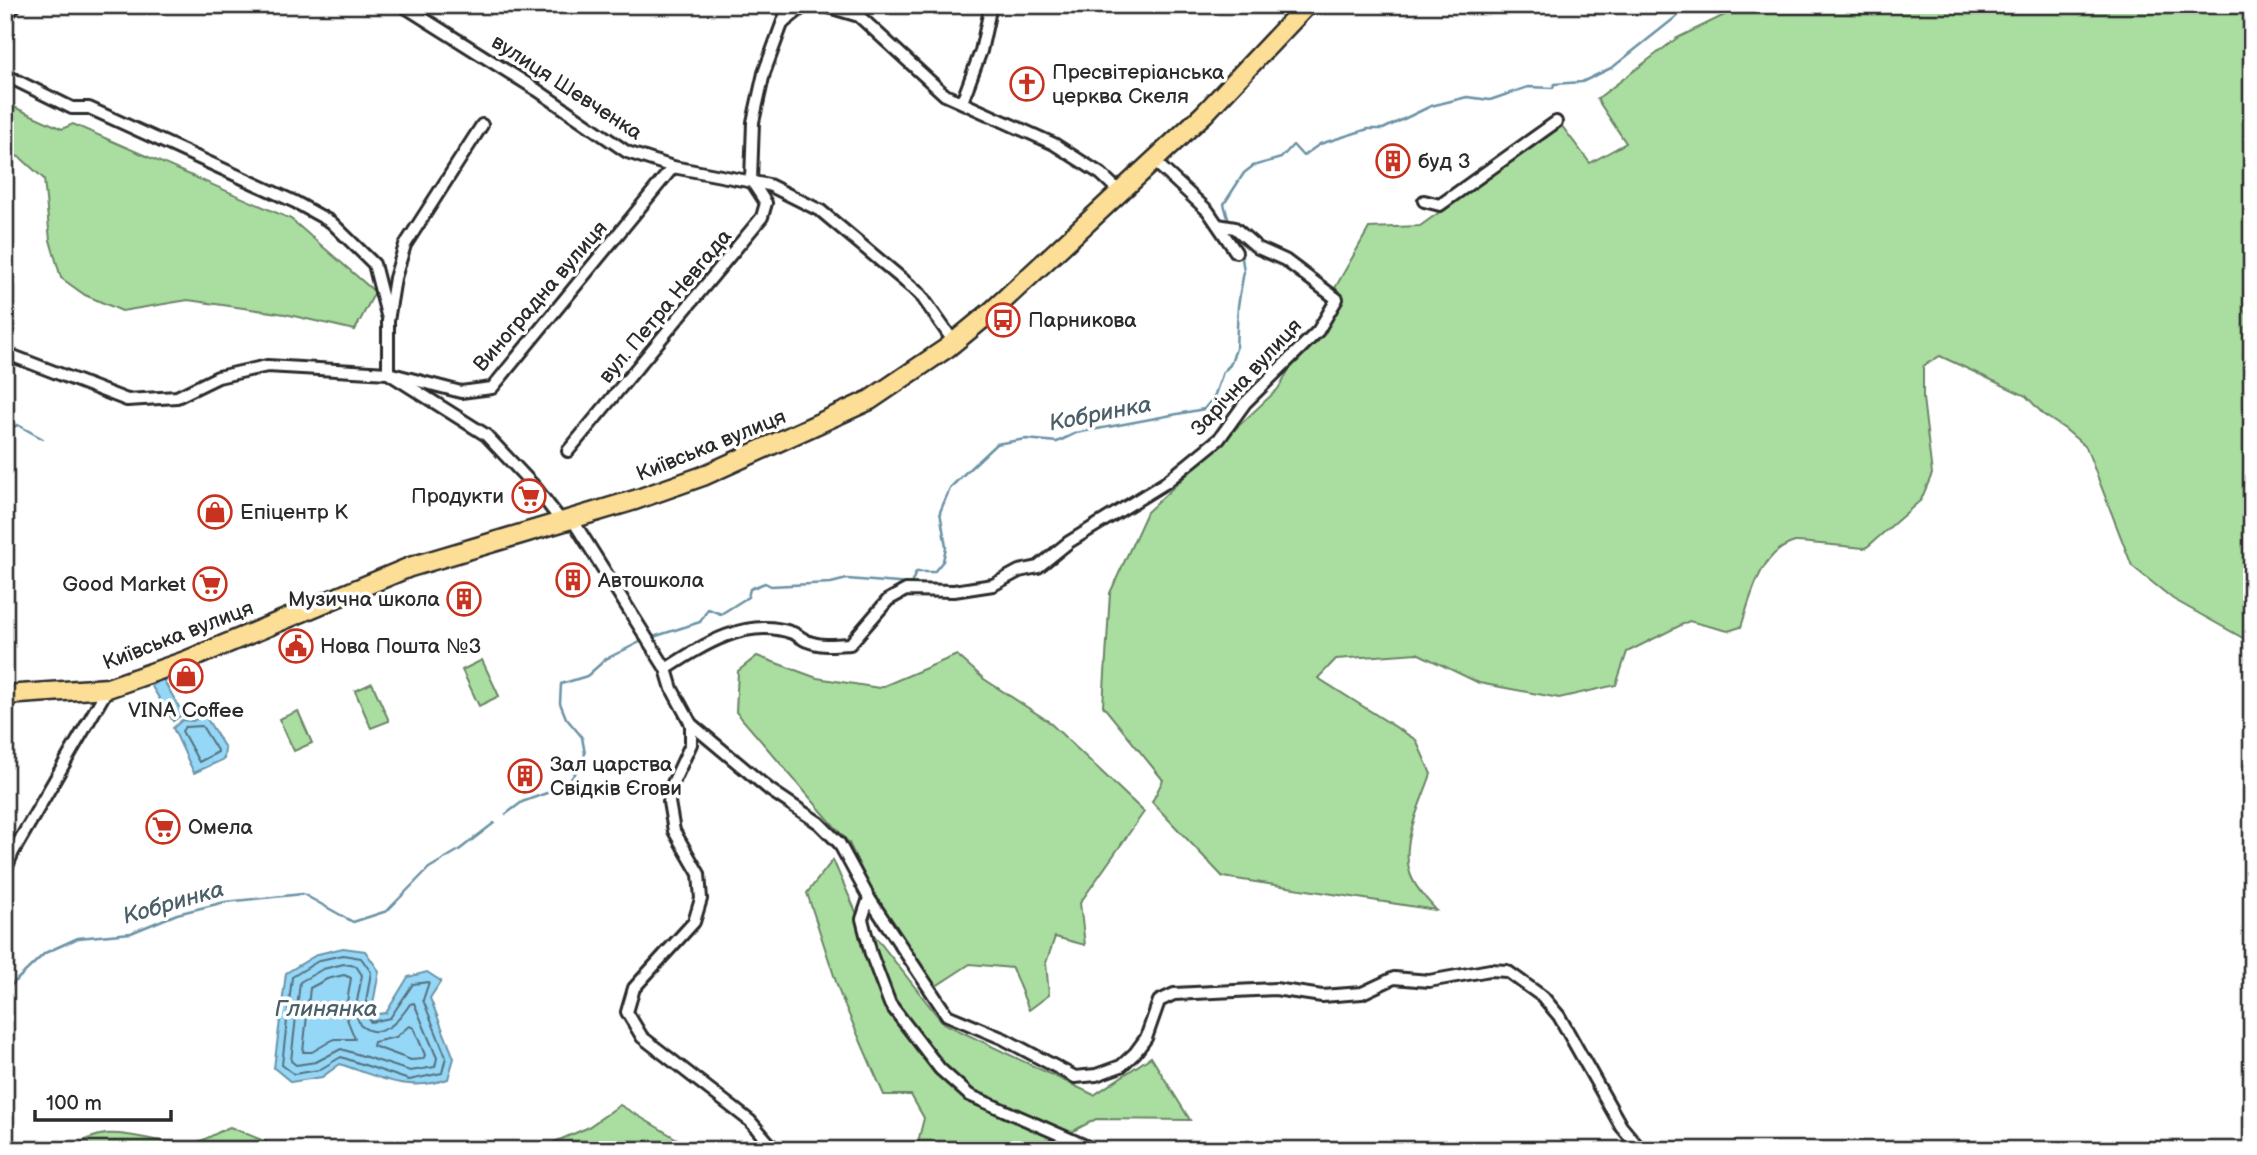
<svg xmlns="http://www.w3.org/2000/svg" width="2257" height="1155" viewBox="0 0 2257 1155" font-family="'Balsamiq Sans',sans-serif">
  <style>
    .green { fill: #aadea0; stroke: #6a8466; stroke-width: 2 }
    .water { fill: #95d7f7; stroke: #6b92a5; stroke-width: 2 }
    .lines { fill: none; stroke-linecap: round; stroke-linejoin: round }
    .shore { stroke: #55707d; stroke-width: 2 }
    .stream { stroke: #6b92a5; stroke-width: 2.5 }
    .minor-casing { stroke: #2b2b2b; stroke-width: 16 }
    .primary-casing { stroke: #2b2b2b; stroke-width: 23 }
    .minor { stroke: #fff; stroke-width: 10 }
    .primary { stroke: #fcde96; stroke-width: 18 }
    .labels { text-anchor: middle; stroke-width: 7; stroke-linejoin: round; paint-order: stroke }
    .poi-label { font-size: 21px; fill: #2b2b2b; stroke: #fff; text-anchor: start }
    .street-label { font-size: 21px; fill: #2b2b2b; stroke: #fff }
    .water-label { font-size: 23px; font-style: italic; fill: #4b5f68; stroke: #fff }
  </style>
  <rect width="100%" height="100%" fill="#fff"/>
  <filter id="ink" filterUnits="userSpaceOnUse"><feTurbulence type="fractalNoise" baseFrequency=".0143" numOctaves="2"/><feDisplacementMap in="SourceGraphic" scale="14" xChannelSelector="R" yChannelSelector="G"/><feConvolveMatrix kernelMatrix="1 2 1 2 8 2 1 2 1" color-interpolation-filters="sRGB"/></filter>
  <g filter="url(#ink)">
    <g class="green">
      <path d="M1745,5h507v638l-79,-44 -41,-33 -46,-119 -21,-18 -21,-14 -18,-19 -86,-40 -17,10v32l9,76 -11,26 -55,48c-12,0 -66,-7 -71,-6 -35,9 -44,55 -54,85l-13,4 -39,-10 -62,31 -11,33 -57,13 -80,-15 -62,-30 -81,6 -18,19 98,62 15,34c-9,27 -29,65 -22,95 3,16 17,29 27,41l-213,-33 -71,-75 11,-22 -60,-74 7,-113 37,-81 131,-123 91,-161 51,-2 141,-101 29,38 36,-20 -29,-44 80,-61z"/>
      <path d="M5,103l57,26 11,-5 218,95 84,73 -20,38 -70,-16 -97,-14 -66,11 -37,-16 -24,-17 -11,-38 -6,-61 -23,-21 -16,-7z"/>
      <path d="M957,655l27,24 64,42 96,91 -64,91 5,42 -30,-8 -9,26 3,32 -20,15 -17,-42 -42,-4 -37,24 -56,-86 -28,-59 -113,-131 2,-41 19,-15 60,22 62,10z"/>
      <path d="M482,660l17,36 -20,10 -17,-36z"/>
      <path d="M372,683l17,38 -18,7 -16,-37z"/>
      <path d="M298,711l14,32 -18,8 -15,-32z"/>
      <path d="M833,860l23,52 87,111 151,72 57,-38 39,63 -94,-1 -25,13 3,18h-158l8,-32 -13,-23h-27l-44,-101 -33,-101z"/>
      <path d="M620,1105l57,34 9,11h-150l51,-22z"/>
      <path d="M230,1127l56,23h-215c40,-35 79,-2 123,-7 11,-2 25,-12 36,-16z"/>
    </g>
    <g class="water">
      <path d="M163,679l20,35 -10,7 -22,-36z"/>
      <path d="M204,714l21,34 -1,11 -30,14 -21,-45 9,-8 11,1z"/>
      <path d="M343,948l22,3 14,20 -8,44 15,-2 22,-36 19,-5 14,9 -11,17 24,60 -6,21c-41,14 -69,-2 -108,-15l-18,13 -31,5 -17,-14 12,-95 32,-19z"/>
    </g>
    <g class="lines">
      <g class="shore">
        <path d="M202,726l16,26 -19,10 -17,-31 3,-4z"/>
        <path d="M343,955l18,3 10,14 -7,42 7,8 19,-4 23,-34 16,-2 -6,18 23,57 -4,16 -33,7 -68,-23 -22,13 -25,4 -12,-9 10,-88 28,-17z"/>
        <path d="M344,964l12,2 6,9 -7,37 5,13c21,17 39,-4 50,-21l4,-1 23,55 -2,9 -25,4 -69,-22 -25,13 -20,3 -5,-4 9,-79 23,-13z"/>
        <path d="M344,975l7,3 -6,36 10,25h-21l-22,13h-9l7,-64 17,-9z"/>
        <path d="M409,1026l5,2 11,27 -2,4 -12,1 -38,-14 1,-4 22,-5z"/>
      </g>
      <g class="stream">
        <path d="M1229,222l-5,-18 20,-31 9,-7 28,-8 12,-13 10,11 17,-12 48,-15h15l48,-23 36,-9 23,3 38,-13 25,1 1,-4 28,-2 31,-15 78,-62"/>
        <path d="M5,430l13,-5 25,14"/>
        <path d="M650,638l50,-16 8,-13 13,5 27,-17 2,-8 15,-6 6,3 60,-3 16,-4 64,5 5,-12h18l9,-11 3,-14 -6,-35 10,-24 12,-12 34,-32 30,-5 31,3 19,-9 128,-24 10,-12 9,-25 7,-7 6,-16 2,-43 6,-35 -3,-19 -12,-23"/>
        <path d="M506,814l16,-12 44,-16 14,-20 5,-12 -3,-17 -16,-19 -6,-15 1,-19 26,-8 19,-17 38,-19"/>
        <path d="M5,991l40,-38 33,-15 53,-5 46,-19 48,-12 78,-8 50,28 34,-11 42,-43 30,-18 35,-27"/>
      </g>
      <defs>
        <g id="minor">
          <path d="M402,5l135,85 90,62 46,15 96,18 52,26 99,83 34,48"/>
          <path d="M822,5l37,11 86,79 109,49 47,30 18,17"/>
          <path d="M5,18l10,-13"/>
          <path d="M784,22l21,-17"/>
          <path d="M5,75l67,33h17l20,9 186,85 36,20 43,42 13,51"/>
          <path d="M962,102l19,-51 10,-46"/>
          <path d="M482,125l-77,120 -10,33 -7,43v52l73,19 31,-4 181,-221"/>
          <path d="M1152,159l56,52 28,41"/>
          <path d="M1424,201l16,4 116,-83"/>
          <path d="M5,353l122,47 50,-3 41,-20 49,-11 121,7 98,62 49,52 27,35"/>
          <path d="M568,451l194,-234 4,-14 -15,-23 2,-58 11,-49 25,-68"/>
          <path d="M572,519l94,150 6,20 19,35 79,66 49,33 20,20 30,55 -7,21 9,35 19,50 50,65 29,26 126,55"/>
          <path d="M666,669c37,-24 81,-53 127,-36 5,2 9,6 14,8 14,6 29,4 43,3l38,-44 18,-10 48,1 39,-6 26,-14 19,-4 31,-25 96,-59 54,-44 26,-36 73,-72 19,-32 -52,-39 -27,-12 -23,-20 -17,-3"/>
          <path d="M691,724v20l-18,39 -4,19 5,29 25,43 2,25 -7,23 -60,66 -7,24 15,25 108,84 25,29"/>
          <path d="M5,871l8,-19 95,-164"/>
          <path d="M869,898l78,117 57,24 71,38 21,-2 25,-9 14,-13 11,-15 13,-37 15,-7 101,-5 47,7 40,-3 32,-15 35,3 61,-11 17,1 36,26 16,19 62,110 20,24"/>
        </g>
        <path id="primary" d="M5,695l103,-7 77,-27 225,-94 225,-67 68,-24 167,-76 77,-52 45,-37 212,-197 103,-109"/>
      </defs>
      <use href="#minor" class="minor-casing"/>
      <use href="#primary" class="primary-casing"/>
      <use href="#minor" class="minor"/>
      <use href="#primary" class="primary"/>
    </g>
  </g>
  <defs>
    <symbol id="church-ring" viewBox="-11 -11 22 22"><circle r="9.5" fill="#fff" stroke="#c8321e" stroke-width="1.5"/><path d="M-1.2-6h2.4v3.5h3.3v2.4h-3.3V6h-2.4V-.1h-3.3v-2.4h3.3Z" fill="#c8321e"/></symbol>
    <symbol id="building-ring" viewBox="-11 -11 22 22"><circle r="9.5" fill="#fff" stroke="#c8321e" stroke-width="1.5"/><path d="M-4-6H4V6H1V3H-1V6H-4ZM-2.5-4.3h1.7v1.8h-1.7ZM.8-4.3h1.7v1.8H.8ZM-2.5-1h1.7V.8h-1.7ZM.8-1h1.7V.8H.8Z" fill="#c8321e"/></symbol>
    <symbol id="bus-ring" viewBox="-11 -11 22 22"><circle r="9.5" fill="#fff" stroke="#c8321e" stroke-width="1.5"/><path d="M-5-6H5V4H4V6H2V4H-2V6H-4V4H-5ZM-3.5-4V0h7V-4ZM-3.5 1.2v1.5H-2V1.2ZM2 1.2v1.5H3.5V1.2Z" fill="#c8321e"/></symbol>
    <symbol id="supermarket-ring" viewBox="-11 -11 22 22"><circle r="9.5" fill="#fff" stroke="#c8321e" stroke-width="1.5"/><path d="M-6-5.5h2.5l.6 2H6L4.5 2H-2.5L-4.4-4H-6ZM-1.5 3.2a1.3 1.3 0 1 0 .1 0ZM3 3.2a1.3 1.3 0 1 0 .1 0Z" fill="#c8321e"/></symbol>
    <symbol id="shop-ring" viewBox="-11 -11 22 22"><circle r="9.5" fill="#fff" stroke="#c8321e" stroke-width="1.5"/><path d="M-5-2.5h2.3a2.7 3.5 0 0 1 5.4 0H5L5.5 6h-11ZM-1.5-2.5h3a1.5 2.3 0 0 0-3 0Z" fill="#c8321e"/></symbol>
    <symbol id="civic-ring" viewBox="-11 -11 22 22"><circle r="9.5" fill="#fff" stroke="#c8321e" stroke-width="1.5"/><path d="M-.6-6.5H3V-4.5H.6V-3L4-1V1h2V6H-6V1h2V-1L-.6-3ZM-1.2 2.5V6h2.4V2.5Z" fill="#c8321e"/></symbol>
  </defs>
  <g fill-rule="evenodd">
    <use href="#church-ring" x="1008" y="65" width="38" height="38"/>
    <use href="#building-ring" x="1374" y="142" width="38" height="38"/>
    <use href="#bus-ring" x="984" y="301" width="38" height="38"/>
    <use href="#supermarket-ring" x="510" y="477" width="38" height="38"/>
    <use href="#shop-ring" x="196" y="493" width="38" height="38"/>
    <use href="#building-ring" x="554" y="561" width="38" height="38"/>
    <use href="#supermarket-ring" x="191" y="565" width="38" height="38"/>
    <use href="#building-ring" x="445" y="580" width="38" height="38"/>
    <use href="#civic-ring" x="277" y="627" width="38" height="38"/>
    <use href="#shop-ring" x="167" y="657" width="38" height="38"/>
    <use href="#building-ring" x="506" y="757" width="38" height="38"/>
    <use href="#supermarket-ring" x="144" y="808" width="38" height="38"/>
  </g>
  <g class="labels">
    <g class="poi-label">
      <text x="1052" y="79">Пресвітеріанська<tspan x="1052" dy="24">церква Скеля</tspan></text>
      <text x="1418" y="168">буд 3</text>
      <text x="1028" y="327">Парникова</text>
      <text x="504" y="503" text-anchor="end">Продукти</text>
      <text x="240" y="519">Епіцентр К</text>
      <text x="598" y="587">Автошкола</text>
      <text x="186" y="591" text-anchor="end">Good Market</text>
      <text x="440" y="606" text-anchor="end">Музична школа</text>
      <text x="320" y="653">Нова Пошта №3</text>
      <text x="186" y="717" text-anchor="middle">VINA Coffee</text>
      <text x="550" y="771">Зал царства<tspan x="550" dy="24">Свідків Єгови</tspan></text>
      <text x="188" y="834">Омела</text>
    </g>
    <g class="street-label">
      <text transform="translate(567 87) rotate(33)" y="7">вулиця Шевченка</text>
      <text transform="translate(540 296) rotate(-49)" y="7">Виноградна вулиця</text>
      <text transform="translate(665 306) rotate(-50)" y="7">вул. Петра Невгада</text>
      <text transform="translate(1246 377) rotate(-47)" y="7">Зарічна вулиця</text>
      <text transform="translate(711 445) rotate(-22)" y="7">Київська вулиця</text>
      <text transform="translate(178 635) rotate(-21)" y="7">Київська вулиця</text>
    </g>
    <g class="water-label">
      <text transform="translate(1100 413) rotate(-11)" y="8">Кобринка</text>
      <text transform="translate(173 902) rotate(-16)" y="8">Кобринка</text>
      <text x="326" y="1016">Глинянка</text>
    </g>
  </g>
  <rect width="2257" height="1155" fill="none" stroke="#fff" stroke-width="28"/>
  <rect x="14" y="14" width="2229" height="1127" fill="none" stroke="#2b2b2b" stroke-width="2.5" filter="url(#ink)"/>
  <path d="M35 1110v10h136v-10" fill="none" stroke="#2b2b2b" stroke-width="3.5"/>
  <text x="46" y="1110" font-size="21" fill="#2b2b2b" stroke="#ffffff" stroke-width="5" paint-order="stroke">100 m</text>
</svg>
